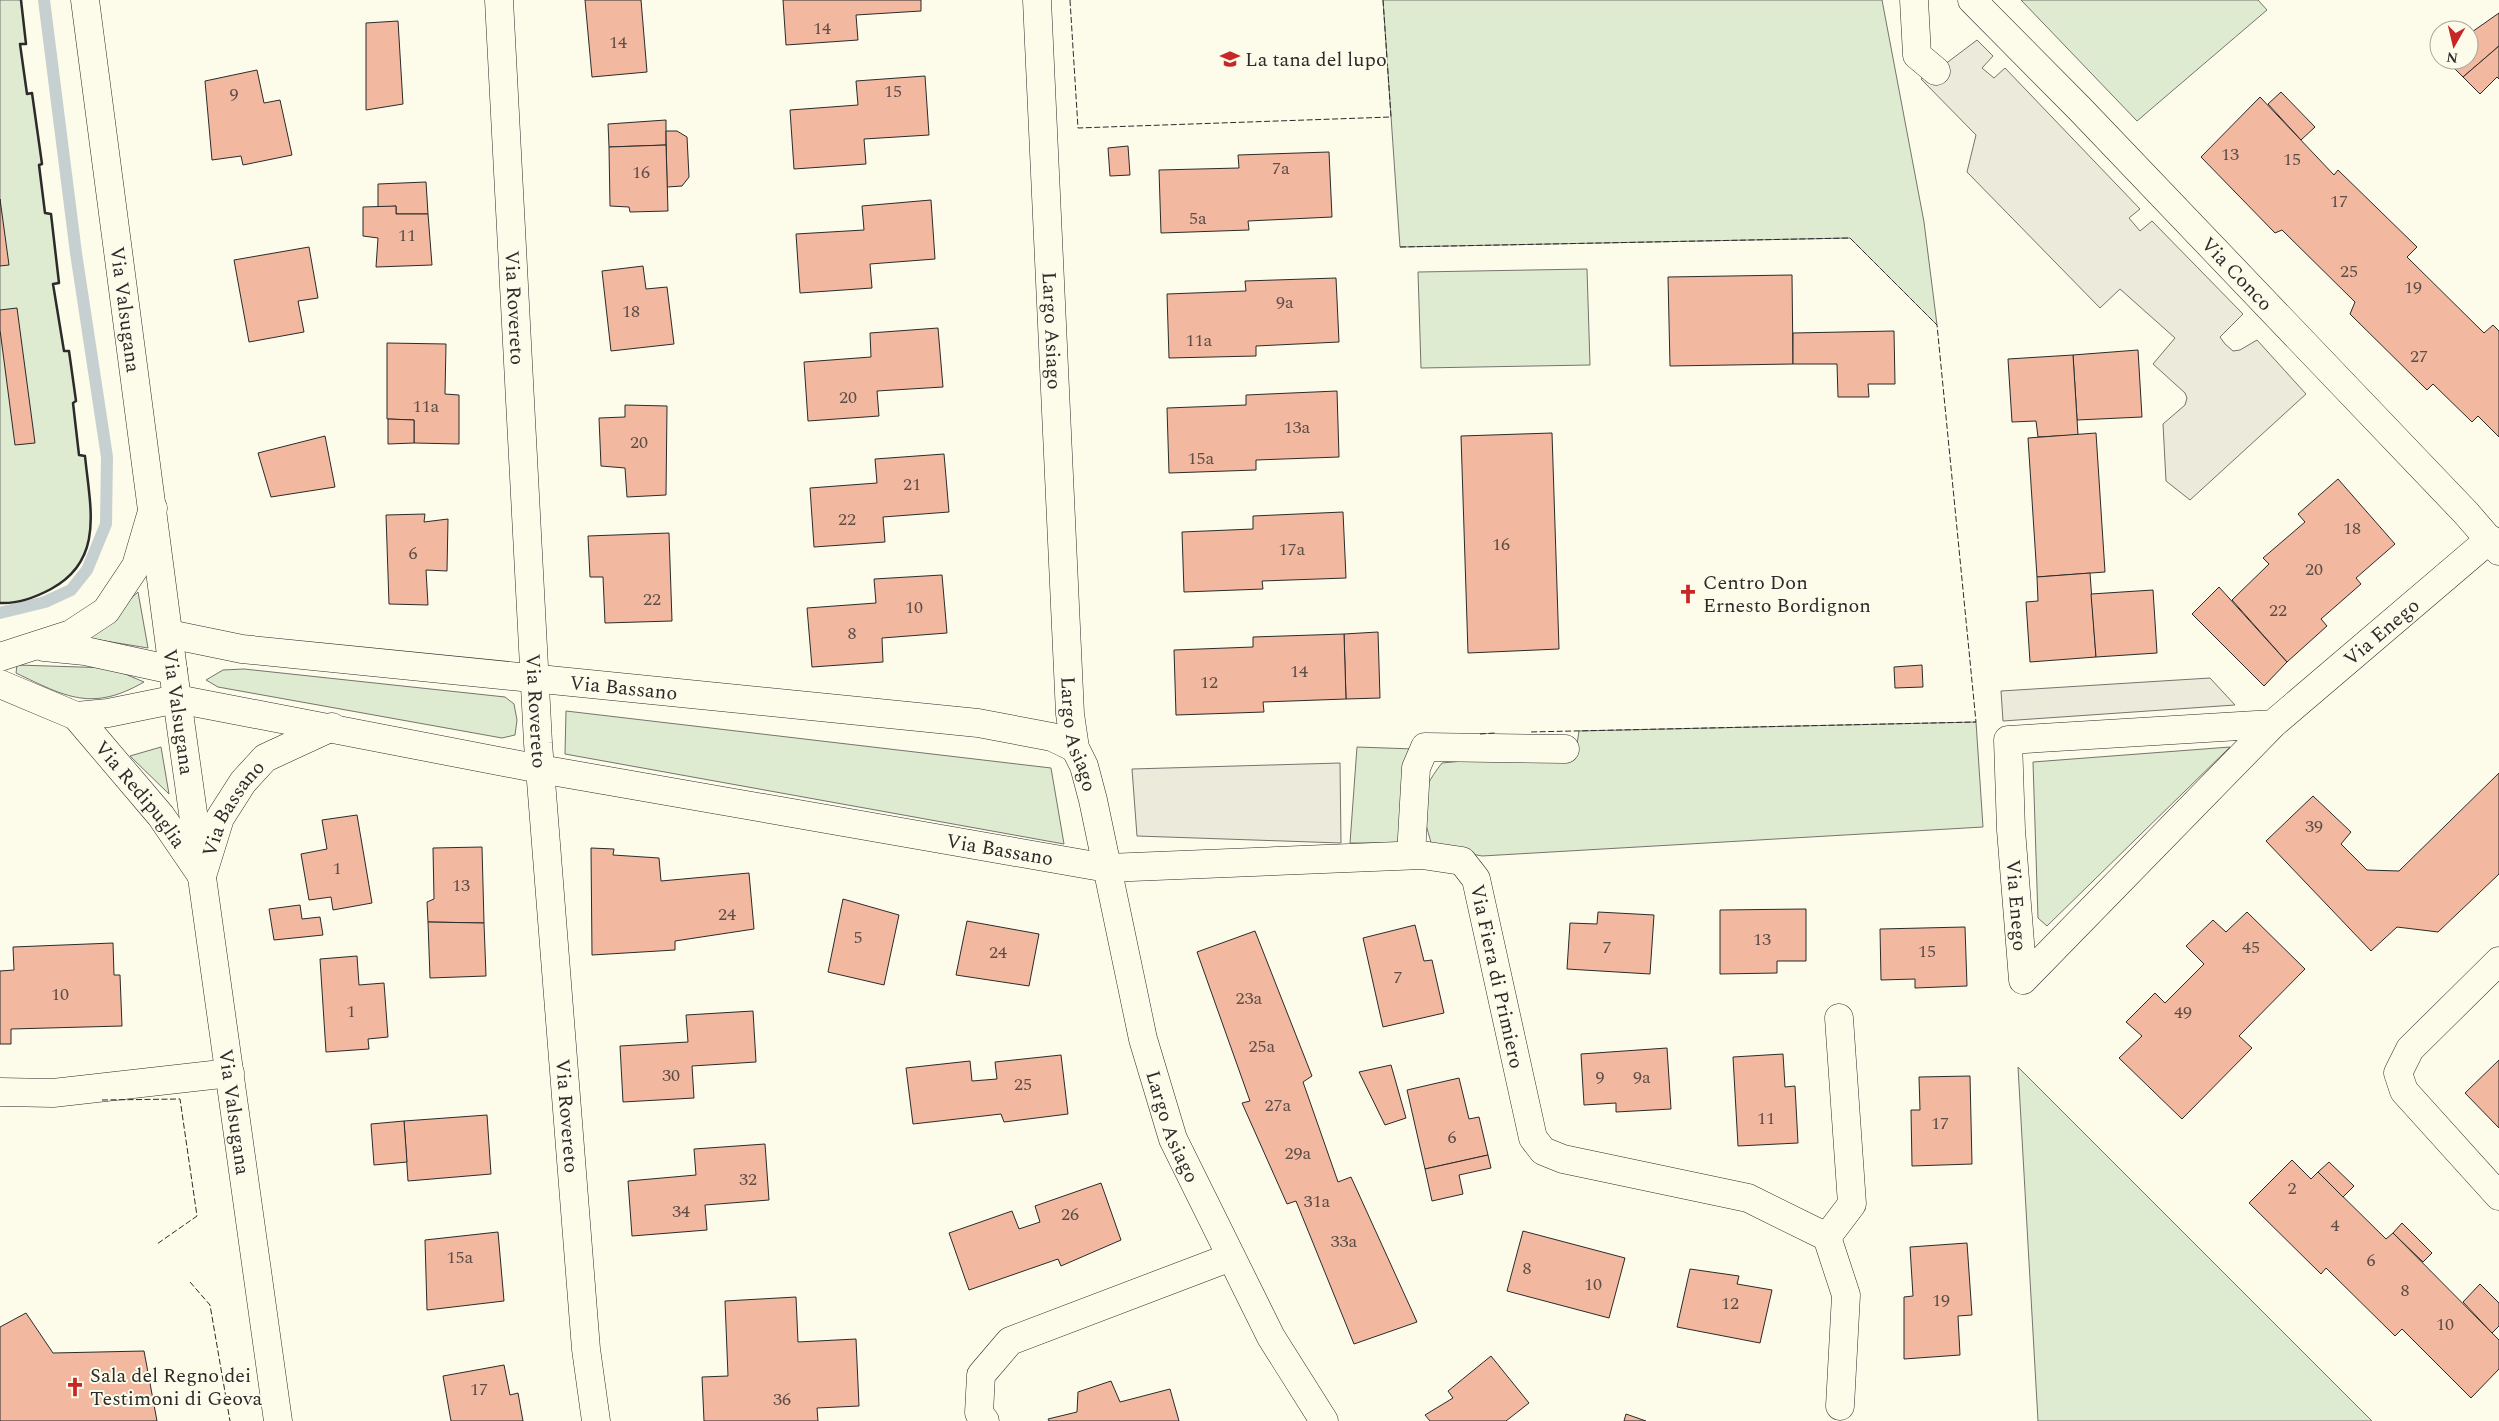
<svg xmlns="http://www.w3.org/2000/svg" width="2499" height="1421" viewBox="0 0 2499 1421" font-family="Spectral,serif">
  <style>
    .green { fill: #deebd1; stroke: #74746e }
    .parking { fill: #eceadb; stroke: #74746e }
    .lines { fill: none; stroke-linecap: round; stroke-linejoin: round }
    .stream { stroke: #c7d0d0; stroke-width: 12 }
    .building { fill: #f2b8a0; stroke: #2b2b2b }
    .minor-casing { stroke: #2b2b2b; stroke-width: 29 }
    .major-casing { stroke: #2b2b2b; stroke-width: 29 }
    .minor { stroke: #fdfbea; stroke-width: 28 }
    .major { stroke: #fdfbea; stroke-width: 28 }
    .fence { stroke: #2b2b2b; stroke-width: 1; stroke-dasharray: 6 2.5; stroke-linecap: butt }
    .wall { stroke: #2b2b2b; stroke-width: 2.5 }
    .labels { text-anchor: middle; stroke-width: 4; stroke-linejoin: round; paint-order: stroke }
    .number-label { font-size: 18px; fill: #5d4e48 }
    .poi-label { font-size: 20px; fill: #2b2b2b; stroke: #fdfbea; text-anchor: start }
    .street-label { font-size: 20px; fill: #2b2b2b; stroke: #fdfbea }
  </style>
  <rect width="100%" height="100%" fill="#fdfbea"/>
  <g class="green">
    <path d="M0,0h21l5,44 -6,1 7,48h5l10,71 -3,1 6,47 6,2 8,69 -6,1 11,67h5l7,50 -3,2 6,52 6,1c5,51 20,104 -34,133 -15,8 -34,15 -51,14z"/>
    <path d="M1383,0h499l42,222 13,103 -87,-87 -450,9z"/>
    <path d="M2021,0h237l9,10 -130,111z"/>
    <path d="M1587,269l3,96 -169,3 -3,-96z"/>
    <path d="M138,592l10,56 -61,-10z"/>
    <path d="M17,665l94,3 33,14c-52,30 -78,15 -128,-9z"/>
    <path d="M244,669l261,28 9,7 3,16 -2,15 -13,3 -284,-51 -12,-7 17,-10z"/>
    <path d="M566,711l485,57 13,76 -499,-90z"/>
    <path d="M1976,722l7,105 -501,29 -50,-10c-11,-39 -16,-50 10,-83l64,-6 69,1 4,-27z"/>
    <path d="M161,747l8,47 -39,-38z"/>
    <path d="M1357,747l57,2 -9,94h-55z"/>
    <path d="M2230,747l-183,179 -9,-8 -5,-156z"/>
    <path d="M2018,1067l354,354h-334z"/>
  </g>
  <g class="parking">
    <path d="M1977,40l16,16 -11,12 12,10 11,-10 135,141 -11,9 11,13 12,-10 91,93 -23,23 5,7 8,7 7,-1 17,-10 49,54 -116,106 -24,-19 -3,-57 22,-19 2,-7 -2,-5 -32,-29 22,-26 -55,-49 -20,19 -133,-136 9,-37 -55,-56 15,-8z"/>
    <path d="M2210,678l25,27 -232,16 -2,-30z"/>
    <path d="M1340,763l1,80 -204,-7 -5,-67z"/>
  </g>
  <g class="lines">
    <path class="stream" d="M0,613l45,-11 26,-12 16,-20 19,-46 1,-67 -31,-204 -32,-253"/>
  </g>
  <g class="building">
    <path d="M585,0h56l6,72 -55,5z"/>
    <path d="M783,0h138v11l-65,4 2,25 -72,5z"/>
    <path d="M2499,13v33l-36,31 -17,-17h23v-26z"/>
    <path d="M398,21l5,83 -37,6v-87z"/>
    <path d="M2439,36v16l-8,-8z"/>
    <path d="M2499,46v33l-2,-2 -17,17 -17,-17z"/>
    <path d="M257,70l7,33 16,-3 12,55 -49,10 -2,-9 -29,4 -7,-79z"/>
    <path d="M925,76l4,59 -65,4 2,25 -72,5 -4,-59 68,-5 -2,-24z"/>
    <path d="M2281,92l34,35 -14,13 -33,-36z"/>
    <path d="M2260,97l74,78 4,-5 79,77 -10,10 77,76 9,-8 6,6v106l-21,-21 -6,6 -39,-38 -6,6 -77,-76 5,-12 -73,-72 -7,3 -74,-76z"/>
    <path d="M666,120v25l-57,2 -1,-23z"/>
    <path d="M666,131h11l10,6 2,40 -7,9 -15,1z"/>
    <path d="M666,145l2,66 -38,1 -1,-5 -19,-1 -1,-59z"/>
    <path d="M1128,146l2,29 -20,1 -2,-28z"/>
    <path d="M1329,152l3,65 -84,4 1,9 -88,3 -2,-63 80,-2 -1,-13z"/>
    <path d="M426,182l2,32h-32v-8l-18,2v-24z"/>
    <path d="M0,199l9,66 -9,1z"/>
    <path d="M931,200l4,59 -65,5 2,24 -72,5 -4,-59 68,-4 -2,-24z"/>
    <path d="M396,206v8h32l4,51 -56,2 2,-29 -15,-2v-29z"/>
    <path d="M309,247l9,51 -20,3 6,31 -55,10 -15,-82z"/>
    <path d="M643,266l3,23 21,-2 7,57 -63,7 -9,-80z"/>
    <path d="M1792,275l1,89 -123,2 -2,-89z"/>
    <path d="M1336,278l3,64 -83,4v10l-87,2 -2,-64 79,-3 -1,-10z"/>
    <path d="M17,308l18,135 -20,2 -15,-115v-20z"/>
    <path d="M938,328l5,59 -66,4 2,25 -71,5 -4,-59 67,-5 -1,-24z"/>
    <path d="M1894,331l1,53h-27l1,13h-31l-1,-33h-44v-31z"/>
    <path d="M387,343l59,1 -1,50 14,1v49l-45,-1v-23l-27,-1z"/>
    <path d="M2138,350l4,67 -65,3 -4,-65z"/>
    <path d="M2073,355l5,80 -40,2 -2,-16 -24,1 -4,-63z"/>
    <path d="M1337,391l2,66 -83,3v10l-87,3 -2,-65 79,-3v-10z"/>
    <path d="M625,405l42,1 -1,89 -39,2 -2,-29 -24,-2 -2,-48 26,-1z"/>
    <path d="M388,419l26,1v23l-26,1z"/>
    <path d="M1552,433l7,216 -91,4 -7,-217z"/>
    <path d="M2096,433l9,139 -68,5 -9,-139z"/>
    <path d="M325,436l10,51 -64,10 -13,-44z"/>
    <path d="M944,454l5,58 -66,5 2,25 -71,5 -4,-59 67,-5 -2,-24z"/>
    <path d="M2338,479l57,65 -39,34 5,6 -40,35 6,7 -40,36 -55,-62 37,-36 -6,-6 42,-36 -7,-8z"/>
    <path d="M1343,512l3,66 -84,3 1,8 -79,3 -2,-60 71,-3v-13z"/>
    <path d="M425,514l-1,8 24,-3 -1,52 -21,-1 2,35 -39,-1 -3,-89z"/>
    <path d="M669,533l3,88 -67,2 -2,-46h-13l-2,-41z"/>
    <path d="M2090,573l6,84 -66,5 -4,-60 12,-1 -1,-24z"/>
    <path d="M942,575l5,58 -65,5 1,24 -71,5 -5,-59 69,-5 -2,-24z"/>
    <path d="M2219,587l68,75 -23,24 -72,-72z"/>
    <path d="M2153,590l4,63 -61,4 -5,-63z"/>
    <path d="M1378,632l2,66 -34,1 -2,-65z"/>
    <path d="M1344,634l2,65 -83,3 1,10 -88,3 -2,-65 79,-3v-10z"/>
    <path d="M1922,665l1,22 -28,1 -1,-21z"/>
    <path d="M2499,773v101l-61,58 -41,-5 -26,24 -105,-110 47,-45 38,36 -10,12 26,26 32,1z"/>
    <path d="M357,815l15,88 -39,7 -2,-13 -22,3 -8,-46 26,-5 -5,-29z"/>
    <path d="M482,847l2,76 -56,-1 -1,-20 7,-3 -1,-51z"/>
    <path d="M591,848l23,1 -1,6 46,3 2,23 88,-8 5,56 -79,12v9l-83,5z"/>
    <path d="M843,899l56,16 -15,70 -56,-13z"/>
    <path d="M300,905l2,14 18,-2 3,18 -49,5 -5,-31z"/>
    <path d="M1806,909v52h-29v12l-57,1v-64z"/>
    <path d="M1598,912l56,3 -4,59 -83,-5 3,-46 27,1z"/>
    <path d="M2247,912l58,57 -66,67 13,12 -70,71 -63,-61 23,-22 -16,-14 29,-29 10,10 39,-39 -18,-18 27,-26 13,12z"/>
    <path d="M967,921l72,13 -10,52 -73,-11z"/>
    <path d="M428,922l56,1 2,53 -56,2z"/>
    <path d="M1415,925l9,36 8,-1 12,53 -61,14 -20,-89z"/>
    <path d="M1965,927l2,59 -52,2v-9l-34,1 -1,-51z"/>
    <path d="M1255,931l57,145 -9,6 35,100 13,-5 66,145 -63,22 -58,-143 -9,3 -45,-101 8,-2 -53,-149z"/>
    <path d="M113,943l1,32h6l2,51 -111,3v15h-11v-73l14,-1 -1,-23z"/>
    <path d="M357,956l2,29 25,-2 4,54 -20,2 1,10 -43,3 -6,-93z"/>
    <path d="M753,1011l3,51 -64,4 2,32 -71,4 -3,-56 68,-4 -2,-27z"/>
    <path d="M1667,1048l4,61 -55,3v-9l-32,2 -3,-51z"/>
    <path d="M1783,1054l2,33 10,-1 3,57 -60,3 -5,-89z"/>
    <path d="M1061,1055l7,59 -64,8 -3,-8 -88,10 -7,-56 64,-7 2,20 25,-2 -2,-17z"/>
    <path d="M2499,1060v68l-34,-35z"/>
    <path d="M1391,1065l15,53 -21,7 -26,-53z"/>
    <path d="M1970,1076l2,88 -60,2 -1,-56h9l-1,-33z"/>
    <path d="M1459,1078l10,41 10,-2 9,38 -63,14 -18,-79z"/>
    <path d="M487,1115l4,59 -83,7 -4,-60z"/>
    <path d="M404,1121l3,41 -33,3 -3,-41z"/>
    <path d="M765,1144l4,56 -64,5 2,25 -75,6 -4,-55 68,-6 -2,-26z"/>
    <path d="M1488,1155l3,13 -32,7 4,19 -31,7 -7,-32z"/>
    <path d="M2292,1160l19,19 7,-7 68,67 7,-6 106,107v29l-28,29 -69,-69 -7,7 -69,-68 -5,6 -72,-71z"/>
    <path d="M2329,1162l25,24 -11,11 -25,-25z"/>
    <path d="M1101,1183l20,57 -60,26 -3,-7 -89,31 -20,-57 63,-22 7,18 21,-7 -5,-16z"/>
    <path d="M2402,1223l30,30 -9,9 -30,-29z"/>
    <path d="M1523,1231l102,27 -16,60 -102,-27z"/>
    <path d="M498,1232l6,69 -77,9 -2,-70z"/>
    <path d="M1967,1243l5,72 -14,1 2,39 -56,4v-62l9,-1 -3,-49z"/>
    <path d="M1690,1269l49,7 -2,8 35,6 -12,53 -83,-16z"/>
    <path d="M2480,1284l19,19v23l-7,7 -29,-31z"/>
    <path d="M796,1297l2,45 58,-3 3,67 -42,2 1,13h-114l-2,-44 26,-1 -3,-75z"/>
    <path d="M26,1313l27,40 91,-2 13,70h-157v-94z"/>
    <path d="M1491,1356l38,47 -23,18h-76l-5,-6 28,-17 -5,-7z"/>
    <path d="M504,1365l6,30 8,-2 5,28h-72l-8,-45z"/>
    <path d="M1111,1381l9,21 50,-13 9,32h-130l-1,-2 29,-7 1,-20z"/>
    <path d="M1626,1414l20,7h-22z"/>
  </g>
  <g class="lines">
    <defs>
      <g id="minor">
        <path id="s1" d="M499,0l39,743 48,606 10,72"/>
        <path id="s2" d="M1037,0l33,714 5,34 9,18 9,34 50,239 30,100 98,198 53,84"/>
        <path d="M1914,0l3,55 19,16"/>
        <path id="s3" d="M1972,0l107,108 387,405 33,38"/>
        <path id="s4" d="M169,634l73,15 736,74 74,14 23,11"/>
        <path d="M44,647l41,4 88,19"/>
        <path d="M0,657l71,-23 35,-23 30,-45 17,-58"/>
        <path id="s5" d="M0,684l76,32 85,100 41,60"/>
        <path id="s6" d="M76,716l32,-3 69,-14 363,70 567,99 315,-13 40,6 14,18 57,259 10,13 20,8 185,39 79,39 19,58 -6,111"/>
        <path id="s7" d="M2273,724l-265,16 3,90 12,150 250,-256 217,-185"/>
        <path d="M1411,855l5,-87 9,-21 140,2"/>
        <path id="s8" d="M202,876l18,-58 23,-36 22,-24 67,-31"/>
        <path d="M2499,961l-89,88 -12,24 6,18 95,105"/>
        <path d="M0,1092l53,1 177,-20"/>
        <path d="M1827,1237l25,-33 -13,-186"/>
        <path d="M985,1421l-6,-8 2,-38 29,-34 221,-84"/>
      </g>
      <g id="major">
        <path id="s9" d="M85,0l88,670 105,751"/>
      </g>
    </defs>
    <use href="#minor" class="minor-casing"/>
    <use href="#major" class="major-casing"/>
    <use href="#minor" class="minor"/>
    <use href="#major" class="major"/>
    <g class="fence">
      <path d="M1070,0l8,128 313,-11 -8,-117"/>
      <path d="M1400,247l450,-9 87,87 39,397 -447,10"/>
      <path d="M1480,734l15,-1"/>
      <path d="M102,1100l78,-1 17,117 -40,28"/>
      <path d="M190,1282l20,23 20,116"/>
    </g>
    <path class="wall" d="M0,603c17,1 36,-6 51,-14 54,-29 39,-82 34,-133l-6,-1 -6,-52 3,-2 -7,-50h-5l-11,-67 6,-1 -8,-69 -6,-1 -6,-48 3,-1 -10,-71 -5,1 -7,-50h6l-5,-44"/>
  </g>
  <defs>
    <symbol id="school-bare" viewBox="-9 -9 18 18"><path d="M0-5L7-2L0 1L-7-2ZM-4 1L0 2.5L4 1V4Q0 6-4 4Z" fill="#c62828" stroke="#fdfbea" stroke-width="2.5" paint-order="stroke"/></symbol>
    <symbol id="church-bare" viewBox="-9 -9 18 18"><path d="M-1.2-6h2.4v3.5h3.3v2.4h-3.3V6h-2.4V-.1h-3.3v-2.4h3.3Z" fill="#c62828" stroke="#fdfbea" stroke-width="2.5" paint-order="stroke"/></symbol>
  </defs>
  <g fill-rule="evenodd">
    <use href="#school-bare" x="1216" y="45" width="28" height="28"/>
    <use href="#church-bare" x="1674" y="580" width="28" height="28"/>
    <use href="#church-bare" x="61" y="1373" width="28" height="28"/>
  </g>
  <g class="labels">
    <g class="number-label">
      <text x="822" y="34">14</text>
      <text x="618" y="48">14</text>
      <text x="893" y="97">15</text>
      <text x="234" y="100">9</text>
      <text x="2230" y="160">13</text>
      <text x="2292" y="165">15</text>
      <text x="1281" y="174">7a</text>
      <text x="641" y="178">16</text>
      <text x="2339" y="207">17</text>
      <text x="1198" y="224">5a</text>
      <text x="407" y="241">11</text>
      <text x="2349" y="277">25</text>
      <text x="2413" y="293">19</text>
      <text x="1285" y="308">9a</text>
      <text x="631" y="317">18</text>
      <text x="1199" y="346">11a</text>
      <text x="2419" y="362">27</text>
      <text x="848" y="403">20</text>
      <text x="426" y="412">11a</text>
      <text x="1297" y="433">13a</text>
      <text x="639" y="448">20</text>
      <text x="1201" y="464">15a</text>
      <text x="912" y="490">21</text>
      <text x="847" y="525">22</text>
      <text x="2352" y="534">18</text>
      <text x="1501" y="550">16</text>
      <text x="1292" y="555">17a</text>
      <text x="413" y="559">6</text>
      <text x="2314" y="575">20</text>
      <text x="652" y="605">22</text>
      <text x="914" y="613">10</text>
      <text x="2278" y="616">22</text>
      <text x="852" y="639">8</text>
      <text x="1299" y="677">14</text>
      <text x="1209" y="688">12</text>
      <text x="2314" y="832">39</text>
      <text x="337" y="874">1</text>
      <text x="461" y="891">13</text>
      <text x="727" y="920">24</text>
      <text x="858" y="943">5</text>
      <text x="1762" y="945">13</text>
      <text x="1607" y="953">7</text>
      <text x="2251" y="953">45</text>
      <text x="1927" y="957">15</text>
      <text x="998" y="958">24</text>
      <text x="1398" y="983">7</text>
      <text x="60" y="1000">10</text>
      <text x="1249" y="1004">23a</text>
      <text x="351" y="1017">1</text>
      <text x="2183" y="1018">49</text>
      <text x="1262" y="1052">25a</text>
      <text x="671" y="1081">30</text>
      <text x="1600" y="1083">9</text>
      <text x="1642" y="1083">9a</text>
      <text x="1023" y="1090">25</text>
      <text x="1278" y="1111">27a</text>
      <text x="1766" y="1124">11</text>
      <text x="1940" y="1129">17</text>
      <text x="1452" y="1143">6</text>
      <text x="1298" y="1159">29a</text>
      <text x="748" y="1185">32</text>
      <text x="2292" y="1194">2</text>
      <text x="1317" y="1207">31a</text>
      <text x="681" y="1217">34</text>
      <text x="1070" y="1220">26</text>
      <text x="2335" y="1231">4</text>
      <text x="1344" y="1247">33a</text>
      <text x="460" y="1263">15a</text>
      <text x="2371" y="1266">6</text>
      <text x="1527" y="1274">8</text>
      <text x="1593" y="1290">10</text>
      <text x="2405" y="1296">8</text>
      <text x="1941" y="1306">19</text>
      <text x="1730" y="1309">12</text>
      <text x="2445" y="1330">10</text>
      <text x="479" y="1395">17</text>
      <text x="782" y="1405">36</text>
    </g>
    <g class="poi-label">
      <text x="1245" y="66">La tana del lupo</text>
      <text x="1703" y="589">Centro Don<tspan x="1703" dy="23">Ernesto Bordignon</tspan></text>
      <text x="90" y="1382">Sala del Regno dei<tspan x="90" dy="23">Testimoni di Geova</tspan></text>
    </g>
    <g class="street-label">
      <text dy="7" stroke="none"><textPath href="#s3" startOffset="381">Via Conco</textPath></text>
      <text dy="7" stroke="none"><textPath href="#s1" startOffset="308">Via Rovereto</textPath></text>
      <text dy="7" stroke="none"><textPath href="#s9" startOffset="312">Via Valsugana</textPath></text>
      <text dy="7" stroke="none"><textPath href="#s2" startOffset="331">Largo Asiago</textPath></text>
      <text dy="7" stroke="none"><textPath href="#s7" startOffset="1006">Via Enego</textPath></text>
      <text dy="7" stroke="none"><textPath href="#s4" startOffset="458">Via Bassano</textPath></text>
      <text dy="7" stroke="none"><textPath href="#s9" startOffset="718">Via Valsugana</textPath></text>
      <text dy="7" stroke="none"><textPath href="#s1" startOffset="712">Via Rovereto</textPath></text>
      <text dy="7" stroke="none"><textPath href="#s2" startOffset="736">Largo Asiago</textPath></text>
      <text dy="7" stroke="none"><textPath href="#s5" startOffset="184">Via Redipuglia</textPath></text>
      <text dy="7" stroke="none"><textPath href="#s8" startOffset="75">Via Bassano</textPath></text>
      <text dy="7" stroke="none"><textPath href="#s6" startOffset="939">Via Bassano</textPath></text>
      <text dy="7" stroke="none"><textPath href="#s7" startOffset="431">Via Enego</textPath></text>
      <text dy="7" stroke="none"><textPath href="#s6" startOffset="1526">Via Fiera di Primiero</textPath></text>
      <text dy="7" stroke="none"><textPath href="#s9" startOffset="1122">Via Valsugana</textPath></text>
      <text dy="7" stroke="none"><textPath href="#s1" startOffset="1118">Via Rovereto</textPath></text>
      <text dy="7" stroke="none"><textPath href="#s2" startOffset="1141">Largo Asiago</textPath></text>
    </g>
  </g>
  <g transform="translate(2454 45) rotate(188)"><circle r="24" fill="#fdfbea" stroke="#a9a89e"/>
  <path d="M0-4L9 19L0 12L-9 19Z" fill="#c62828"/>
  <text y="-8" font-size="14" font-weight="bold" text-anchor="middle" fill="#2b2b2b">N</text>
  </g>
</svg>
